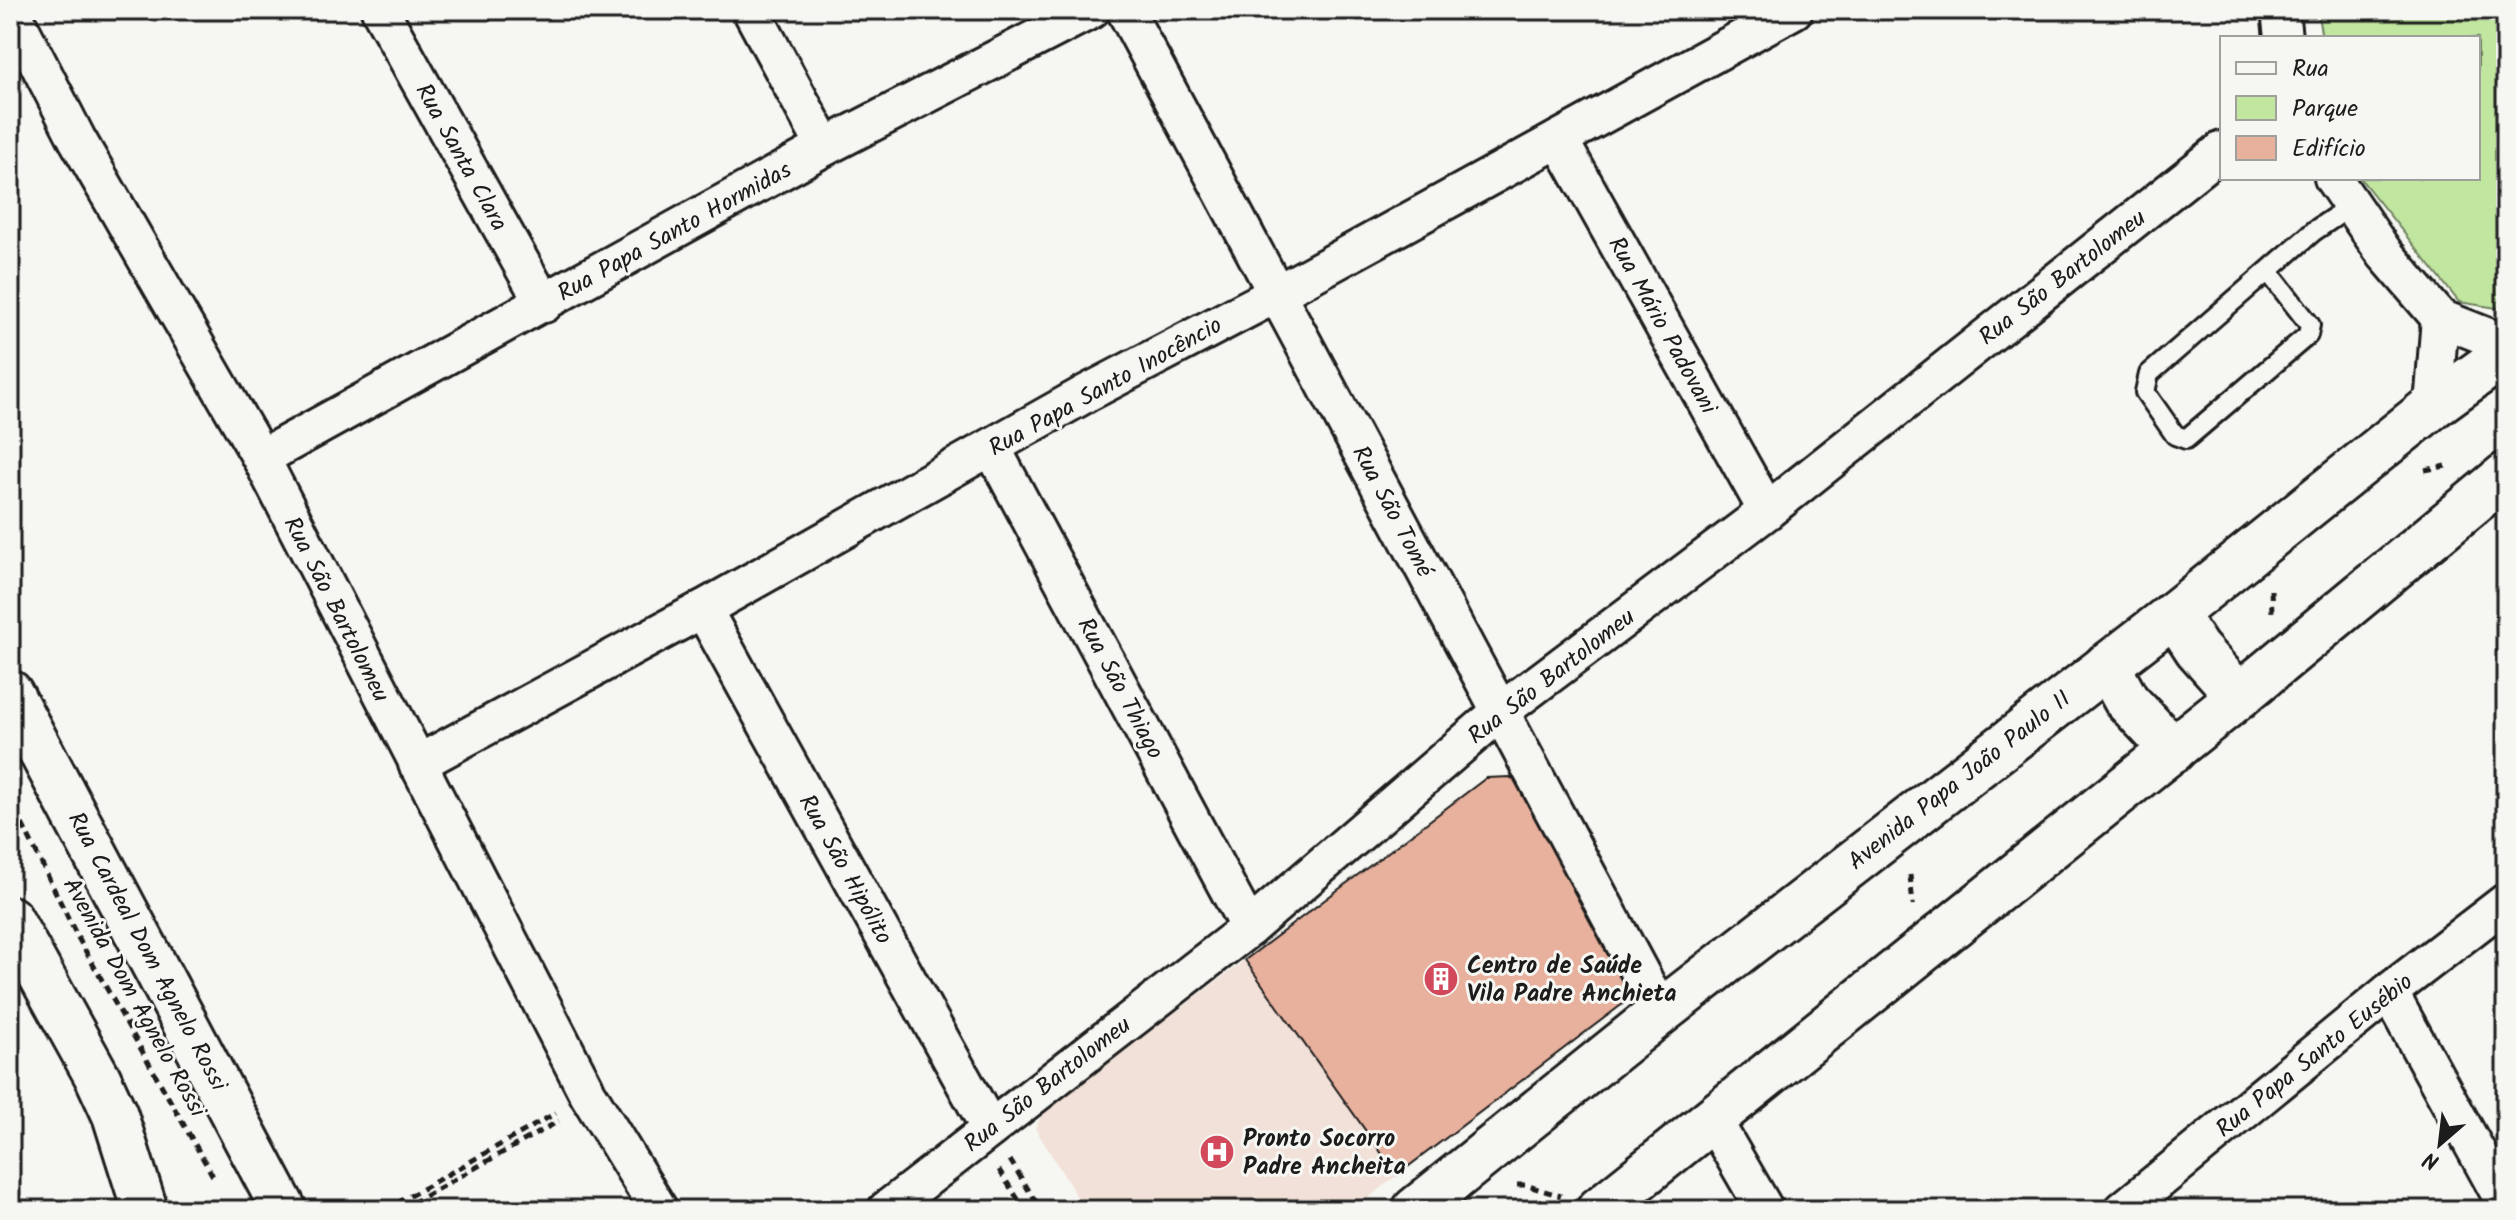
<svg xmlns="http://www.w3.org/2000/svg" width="2516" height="1220" viewBox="0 0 2516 1220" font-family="Kalam,sans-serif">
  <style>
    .built { fill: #f2e1d8 }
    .green { fill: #c1e6a0; stroke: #6e815e; stroke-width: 2 }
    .building { fill: #e8b19d; stroke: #1c1c1c; stroke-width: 2 }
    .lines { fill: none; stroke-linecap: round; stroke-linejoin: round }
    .service-casing { stroke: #1c1c1c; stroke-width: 24 }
    .minor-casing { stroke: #1c1c1c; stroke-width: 42 }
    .tertiary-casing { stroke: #1c1c1c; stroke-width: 50 }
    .secondary-casing { stroke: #1c1c1c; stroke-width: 50 }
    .path { stroke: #1c1c1c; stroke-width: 5; stroke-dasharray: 8 6; stroke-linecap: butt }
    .service { stroke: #f6f6f2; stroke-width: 18 }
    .minor { stroke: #f6f6f2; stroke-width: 36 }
    .tertiary { stroke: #f6f6f2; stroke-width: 44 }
    .secondary { stroke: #f6f6f2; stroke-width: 44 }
    .labels { text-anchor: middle; stroke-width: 6; stroke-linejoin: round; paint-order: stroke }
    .street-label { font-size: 24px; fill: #1c1c1c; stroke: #f6f6f2 }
    .poi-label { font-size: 24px; font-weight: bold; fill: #1c1c1c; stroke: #f6f6f2; text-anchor: start }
  </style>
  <rect width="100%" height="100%" fill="#f6f6f2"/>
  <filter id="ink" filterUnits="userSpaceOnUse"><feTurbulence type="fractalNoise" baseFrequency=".0125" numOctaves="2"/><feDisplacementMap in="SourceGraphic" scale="16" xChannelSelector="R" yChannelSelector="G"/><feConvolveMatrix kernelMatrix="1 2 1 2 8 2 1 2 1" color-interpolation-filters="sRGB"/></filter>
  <g filter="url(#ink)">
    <path class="built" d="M1245,960l152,215 -43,35h-269l-50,-82 10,-18z"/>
    <path class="green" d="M2317,10h189v296l-3,3 -44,-7 -99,-124h118v-140h-156z"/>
    <path class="building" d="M1510,777l27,22 89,183 -2,21 -227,172 -152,-215 241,-182z"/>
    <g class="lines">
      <defs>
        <path id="service" d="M2268,271l42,54 -2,10 -122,104 -11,-4 -30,-43 4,-18 165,-143 37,-25"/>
        <g id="minor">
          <path d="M11,10l66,129 184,319 327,636 71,116"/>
          <path d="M380,10l164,294"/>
          <path d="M751,10l74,137"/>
          <path d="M1125,10l536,1002"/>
          <path d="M2280,10l3,28"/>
          <path d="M1559,139l208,372"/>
          <path d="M2333,178l52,76 55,64 66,26"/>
          <path d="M2433,406l7,-88"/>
          <path d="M992,448l257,480"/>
          <path d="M261,458l564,-311 266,-137"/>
          <path d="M703,609l287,520"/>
          <path d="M417,764l286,-155 384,-216 191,-100 516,-283"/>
          <path d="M2389,992l117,213"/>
          <path d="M1713,1120l52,90"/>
          <path d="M886,1210l363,-282 251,-216 267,-201 455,-361"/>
          <path d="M2123,1210l266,-218 117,-90"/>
        </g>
        <g id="tertiary">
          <path d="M2174,614l23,35 42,47"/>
          <path d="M2107,665l19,35 47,50"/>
          <path d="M1415,1210l246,-198 513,-398 259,-208 73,-53"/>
          <path d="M1599,1210l640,-514 267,-221"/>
        </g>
        <g id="secondary">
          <path d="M10,693l274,517"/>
          <path d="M10,919l88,159 17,37 30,95"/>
        </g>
      </defs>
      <use href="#service" class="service-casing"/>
      <use href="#minor" class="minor-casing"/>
      <use href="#tertiary" class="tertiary-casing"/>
      <use href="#secondary" class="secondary-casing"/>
      <g class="path">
        <path d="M2425,470l21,-4"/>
        <path d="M2271,590l1,22"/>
        <path d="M10,799l67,137 137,242"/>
        <path d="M1910,875l3,30"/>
        <path d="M1010,1160l31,50"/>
        <path d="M999,1170l26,40"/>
        <path d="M1517,1185h8l36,11"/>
        <path d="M385,1210l171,-97"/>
        <path d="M400,1210l159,-89"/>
      </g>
      <use href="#service" class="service"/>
      <use href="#minor" class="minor"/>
      <use href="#tertiary" class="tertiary"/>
      <use href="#secondary" class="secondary"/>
    </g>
  </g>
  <defs>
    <symbol id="building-disc" viewBox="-11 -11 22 22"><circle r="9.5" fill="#d1495b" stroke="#f6f6f2"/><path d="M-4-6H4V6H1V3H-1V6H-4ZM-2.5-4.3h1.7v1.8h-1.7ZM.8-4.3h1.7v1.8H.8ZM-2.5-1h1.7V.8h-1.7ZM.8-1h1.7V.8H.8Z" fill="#fff"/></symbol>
    <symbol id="hospital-disc" viewBox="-11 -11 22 22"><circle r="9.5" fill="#d1495b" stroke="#f6f6f2"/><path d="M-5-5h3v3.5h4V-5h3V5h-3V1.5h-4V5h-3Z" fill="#fff"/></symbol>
  </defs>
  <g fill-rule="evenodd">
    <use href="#building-disc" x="1421" y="959" width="40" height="40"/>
    <use href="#hospital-disc" x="1197" y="1132" width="40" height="40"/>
  </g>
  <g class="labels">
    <g class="street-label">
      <text transform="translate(462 157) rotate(61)" y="8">Rua Santa Clara</text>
      <text transform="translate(674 231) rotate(-29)" y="8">Rua Papa Santo Hormidas</text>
      <text transform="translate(2062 277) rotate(-38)" y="8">Rua São Bartolomeu</text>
      <text transform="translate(1663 325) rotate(61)" y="8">Rua Mário Padovani</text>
      <text transform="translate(1105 386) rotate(-29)" y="8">Rua Papa Santo Inocêncio</text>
      <text transform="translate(1393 511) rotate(62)" y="8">Rua São Tomé</text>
      <text transform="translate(337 609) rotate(63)" y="8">Rua São Bartolomeu</text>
      <text transform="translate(1551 676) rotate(-38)" y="8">Rua São Bartolomeu</text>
      <text transform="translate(1121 688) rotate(62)" y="8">Rua São Thiago</text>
      <text transform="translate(1959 780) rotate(-38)" y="8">Avenida Papa João Paulo II</text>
      <text transform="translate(846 869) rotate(61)" y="8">Rua São Hipólito</text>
      <text transform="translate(148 951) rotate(62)" y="8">Rua Cardeal Dom Agnelo Rossi</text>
      <text transform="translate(135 997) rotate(61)" y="8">Avenida Dom Agnelo Rossi</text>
      <text transform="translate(2314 1055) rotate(-39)" y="8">Rua Papa Santo Eusébio</text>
      <text transform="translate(1047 1084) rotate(-38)" y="8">Rua São Bartolomeu</text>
    </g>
    <g class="poi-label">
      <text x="1467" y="973">Centro de Saúde<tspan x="1467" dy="28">Vila Padre Anchieta</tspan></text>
      <text x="1243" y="1146">Pronto Socorro<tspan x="1243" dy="28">Padre Ancheita</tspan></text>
    </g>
  </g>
  <rect width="2516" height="1220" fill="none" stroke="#f6f6f2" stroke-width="40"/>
  <rect x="20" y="20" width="2476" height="1180" fill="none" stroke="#1c1c1c" stroke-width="3" filter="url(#ink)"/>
  <rect x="2220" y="36" width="260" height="144" fill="#f6f6f2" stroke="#9f9f9c" stroke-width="2"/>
  <rect x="2236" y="62" width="40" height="12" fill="#f6f6f2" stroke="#9f9f9c" stroke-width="2"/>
  <text x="2292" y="76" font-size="24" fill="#1c1c1c">Rua</text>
  <rect x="2236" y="96" width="40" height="24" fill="#c1e6a0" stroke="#9f9f9c" stroke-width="2"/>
  <text x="2292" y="116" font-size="24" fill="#1c1c1c">Parque</text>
  <rect x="2236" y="136" width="40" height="24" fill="#e8b19d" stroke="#9f9f9c" stroke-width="2"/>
  <text x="2292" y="156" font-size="24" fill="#1c1c1c">Edifício</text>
  <g transform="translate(2440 1144) rotate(208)" stroke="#f6f6f2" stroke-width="6" paint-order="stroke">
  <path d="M0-6L14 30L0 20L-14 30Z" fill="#1c1c1c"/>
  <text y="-12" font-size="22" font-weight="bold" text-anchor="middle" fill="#1c1c1c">N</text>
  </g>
</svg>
